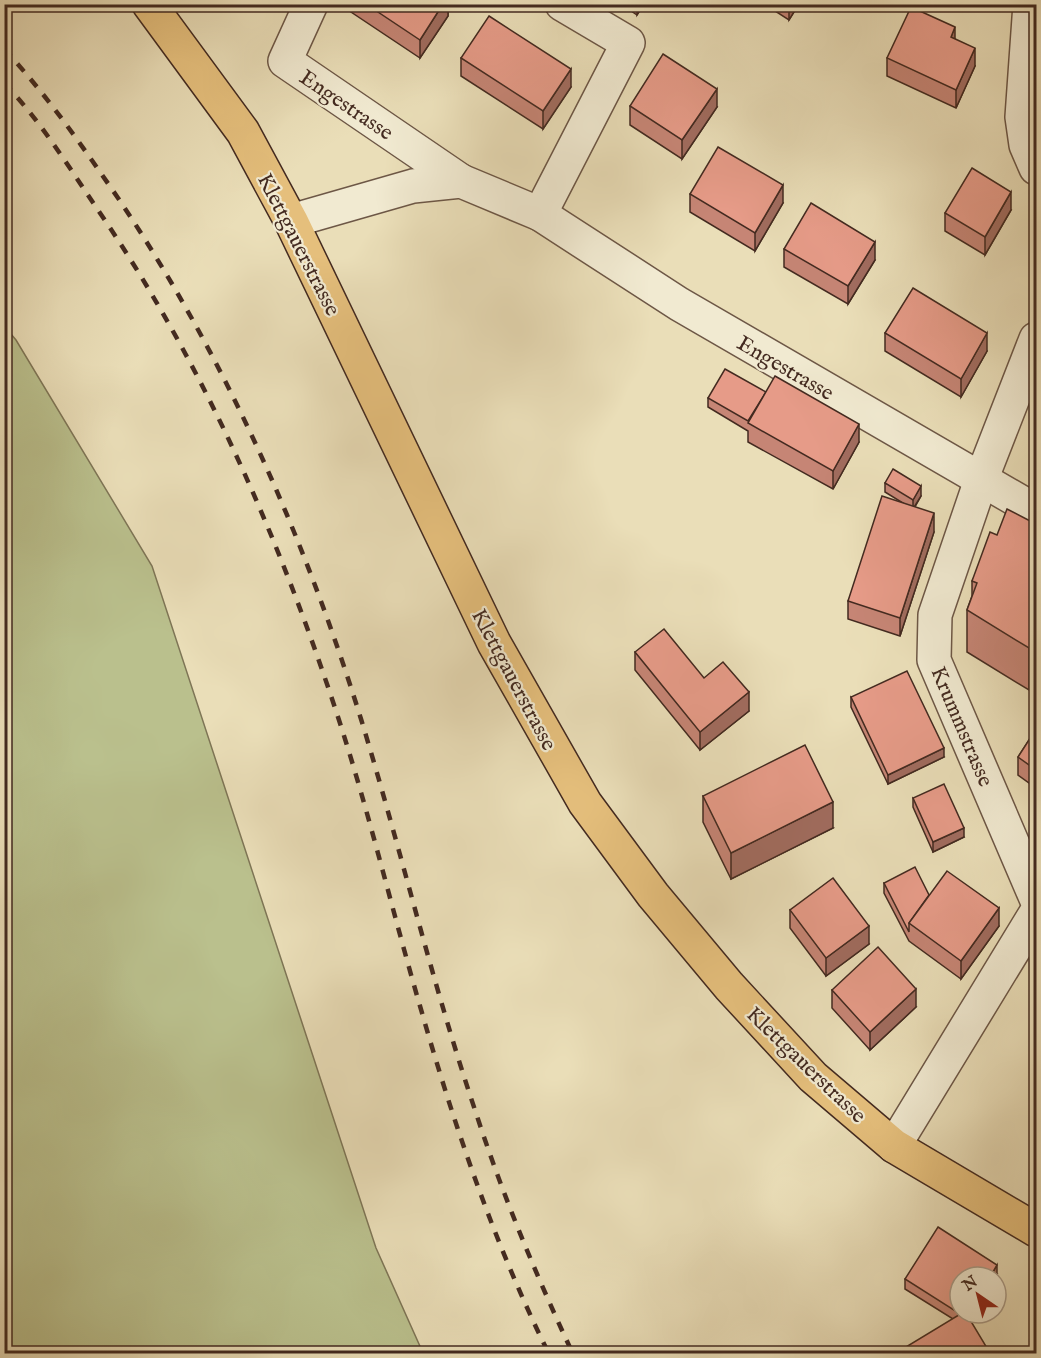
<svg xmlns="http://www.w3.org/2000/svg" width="1041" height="1358" viewBox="0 0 1041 1358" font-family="'IM FELL English',serif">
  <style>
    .green { fill: #bac08d; stroke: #7e7556; stroke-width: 1.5 }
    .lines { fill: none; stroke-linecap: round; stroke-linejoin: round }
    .minor-casing { stroke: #6d5746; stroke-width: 36 }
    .major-casing { stroke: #432a20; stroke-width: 36 }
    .minor { stroke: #f1ead1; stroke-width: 33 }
    .major { stroke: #e5bf7c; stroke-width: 33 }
    .rail { stroke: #432a20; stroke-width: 4.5; stroke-dasharray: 10 10; stroke-linecap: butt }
    .wall { fill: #c68575; stroke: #432a20; stroke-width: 1.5 }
    .shaded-wall { fill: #a16c5f; stroke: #432a20; stroke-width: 1.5 }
    .building { fill: #e69b88; stroke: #432a20; stroke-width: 1.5 }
    .labels { text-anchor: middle; stroke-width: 4.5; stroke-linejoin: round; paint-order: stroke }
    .street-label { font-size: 22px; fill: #432a20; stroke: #f1ead1 }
  </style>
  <rect width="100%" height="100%" fill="#eadeb8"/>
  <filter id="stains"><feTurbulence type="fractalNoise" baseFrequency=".00333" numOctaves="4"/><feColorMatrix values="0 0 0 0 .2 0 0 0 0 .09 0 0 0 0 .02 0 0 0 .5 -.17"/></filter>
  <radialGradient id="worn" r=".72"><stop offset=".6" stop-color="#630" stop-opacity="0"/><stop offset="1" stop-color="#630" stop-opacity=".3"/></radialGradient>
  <path class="green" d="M5,327l11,13 136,226 224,682 47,105h-418z"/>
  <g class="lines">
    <defs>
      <g id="minor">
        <path d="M311,4l-26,57 176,120"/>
        <path d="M1030,4l-8,113 4,28 10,23"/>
        <path d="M540,214l88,-171 -66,-39"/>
        <path d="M291,221l122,-35 48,-5 79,33 139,90 357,207"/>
        <path d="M1036,339l-55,141 -46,135 -1,45 102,238"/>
        <path d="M894,1146l142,-233"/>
      </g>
      <path id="major" d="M149,4l94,128 48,89 203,422 91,160 68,92 76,91 84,91 81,69 142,84"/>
    </defs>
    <use href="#minor" class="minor-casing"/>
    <use href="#major" class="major-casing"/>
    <use href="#minor" class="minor"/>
    <use href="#major" class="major"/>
    <g class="rail">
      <path d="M4,49c43,46 79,98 114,149 107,159 186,338 243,521 40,131 71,264 115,394 27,83 60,162 97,241"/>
      <path d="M4,83c37,38 66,86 96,130 105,154 180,327 238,504 31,95 54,193 82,289 34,119 74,237 129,348"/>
    </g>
  </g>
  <g class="wall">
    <path d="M339,4h109v12l-28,42z"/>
    <path d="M621,4h23l-7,11z"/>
    <path d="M764,4h35l-10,16z"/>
    <path d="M461,58l110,29 -28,42 -82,-53z"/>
    <path d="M887,58l88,8 -19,42 -69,-32z"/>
    <path d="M630,106l87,1 -35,52 -52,-34z"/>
    <path d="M690,194l93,9 -28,48 -65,-39z"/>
    <path d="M1011,210l-26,45 -40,-24v-18z"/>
    <path d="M784,249l91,11 -27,44 -64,-37z"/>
    <path d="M885,333l102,18 -26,46 -76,-46z"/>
    <path d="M766,392l93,50 -26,47 -85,-47v-11l-40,-24v-9z"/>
    <path d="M885,483l36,13 -6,11 19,25 -34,104 -52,-17v-18l55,-98 -18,-11z"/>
    <path d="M1036,524v153l-7,13 -62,-38v-42l5,-14v-15l25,-46z"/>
    <path d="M635,652l69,26 45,33 -49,39 -65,-80z"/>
    <path d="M851,697l93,60 -56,27 -37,-77z"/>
    <path d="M1036,729v59l-18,-13v-18z"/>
    <path d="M703,796l130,32 -102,51 -28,-57z"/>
    <path d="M913,798l51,39 -31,15 -20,-45z"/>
    <path d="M884,883l45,12 70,31 -38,53 -52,-38 -25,-48z"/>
    <path d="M790,910l79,34 -43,32 -36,-48z"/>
    <path d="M832,990l84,17 -46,43 -38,-42z"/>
    <path d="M1036,1130v13h-1v-10z"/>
    <path d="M997,1274l-28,45h-16l-48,-30v-10z"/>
  </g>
  <g class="shaded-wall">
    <path d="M443,4h5v12l-28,42v-18z"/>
    <path d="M637,4h7l-7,11z"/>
    <path d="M789,4h10l-10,16z"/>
    <path d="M955,27v18l-4,-8z"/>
    <path d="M975,48v18l-19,42v-18z"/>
    <path d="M571,69v18l-28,42v-18z"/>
    <path d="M717,89v18l-35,52v-19z"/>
    <path d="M783,185v18l-28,48v-18z"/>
    <path d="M1011,192v18l-26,45v-18z"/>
    <path d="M875,242v18l-27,44v-18z"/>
    <path d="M987,333v18l-26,46v-18z"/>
    <path d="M859,424v18l-26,47v-18z"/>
    <path d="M921,486v10l-8,13v-9z"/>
    <path d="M934,513v19l-34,104v-18z"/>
    <path d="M1036,635v42l-7,13v-42z"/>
    <path d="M749,692v19l-49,39v-18z"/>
    <path d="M944,748v9l-56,27v-9z"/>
    <path d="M833,802v26l-102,51v-26z"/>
    <path d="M964,828v9l-31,15v-10z"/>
    <path d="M999,908v18l-38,53v-18z"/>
    <path d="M869,926v18l-43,32v-18z"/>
    <path d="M916,989v18l-46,43v-18z"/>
    <path d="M997,1265v9l-1,3h-6z"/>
    <path d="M967,1313h6l-8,13v-9z"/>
  </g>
  <g class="building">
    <path d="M366,4h77l-23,36z"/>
    <path d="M911,7l44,20 -4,10 24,11 -19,42 -69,-32z"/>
    <path d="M489,16l82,53 -28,42 -82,-53z"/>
    <path d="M663,54l54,35 -35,51 -52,-34z"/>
    <path d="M718,147l65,38 -28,48 -65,-39z"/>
    <path d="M972,168l39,24 -26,45 -40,-24z"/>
    <path d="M811,203l64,39 -27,44 -64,-37z"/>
    <path d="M913,288l74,45 -26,46 -76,-46z"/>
    <path d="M725,369l41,23 -18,29 -40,-23z"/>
    <path d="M775,376l84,48 -26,47 -85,-48z"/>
    <path d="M893,469l28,17 -8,14 -28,-17z"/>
    <path d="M882,496l52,17 -34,105 -52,-17z"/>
    <path d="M1007,509l29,15v111l-7,13 -62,-38 10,-27 -5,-2 18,-49 7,3z"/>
    <path d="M664,629l40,49 19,-16 26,30 -49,40 -65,-80z"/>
    <path d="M907,671l37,77 -56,27 -37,-78z"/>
    <path d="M1036,729v41l-18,-13z"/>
    <path d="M805,745l28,57 -102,51 -28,-57z"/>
    <path d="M944,784l20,44 -31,14 -20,-44z"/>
    <path d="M915,867l14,28 -20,28v9l-25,-49z"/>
    <path d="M947,871l52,37 -38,53 -52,-38z"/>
    <path d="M833,878l36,48 -43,32 -36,-48z"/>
    <path d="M878,947l38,42 -46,43 -38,-42z"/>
    <path d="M938,1227l59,38 -7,12h-30v36h2l-2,1 -55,-35z"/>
    <path d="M962,1313h4l24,40h-94z"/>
  </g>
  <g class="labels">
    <g class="street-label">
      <text transform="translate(347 104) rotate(34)" y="8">Engestrasse</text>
      <text transform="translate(300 244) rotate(63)" y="8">Klettgauerstrasse</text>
      <text transform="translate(786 367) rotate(30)" y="8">Engestrasse</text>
      <text transform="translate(515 679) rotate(62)" y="8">Klettgauerstrasse</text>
      <text transform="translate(963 726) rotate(67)" y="8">Krummstrasse</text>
      <text transform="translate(807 1064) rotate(44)" y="8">Klettgauerstrasse</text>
    </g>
  </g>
  <rect width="1041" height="1358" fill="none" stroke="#eadeb8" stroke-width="24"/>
  <rect x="6" y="6" width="1029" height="1346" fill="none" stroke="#432a20" stroke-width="3"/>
  <rect x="12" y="12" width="1017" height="1334" fill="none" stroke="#432a20" stroke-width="1.5"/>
  <g transform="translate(978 1295) rotate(325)"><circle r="28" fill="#f1ead1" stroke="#ab9d8a" stroke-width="1.5"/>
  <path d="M0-4.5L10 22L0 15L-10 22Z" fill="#8f2418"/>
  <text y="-9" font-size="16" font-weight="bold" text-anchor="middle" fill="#432a20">N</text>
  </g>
  <rect width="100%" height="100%" filter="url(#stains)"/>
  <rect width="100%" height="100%" fill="url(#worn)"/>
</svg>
